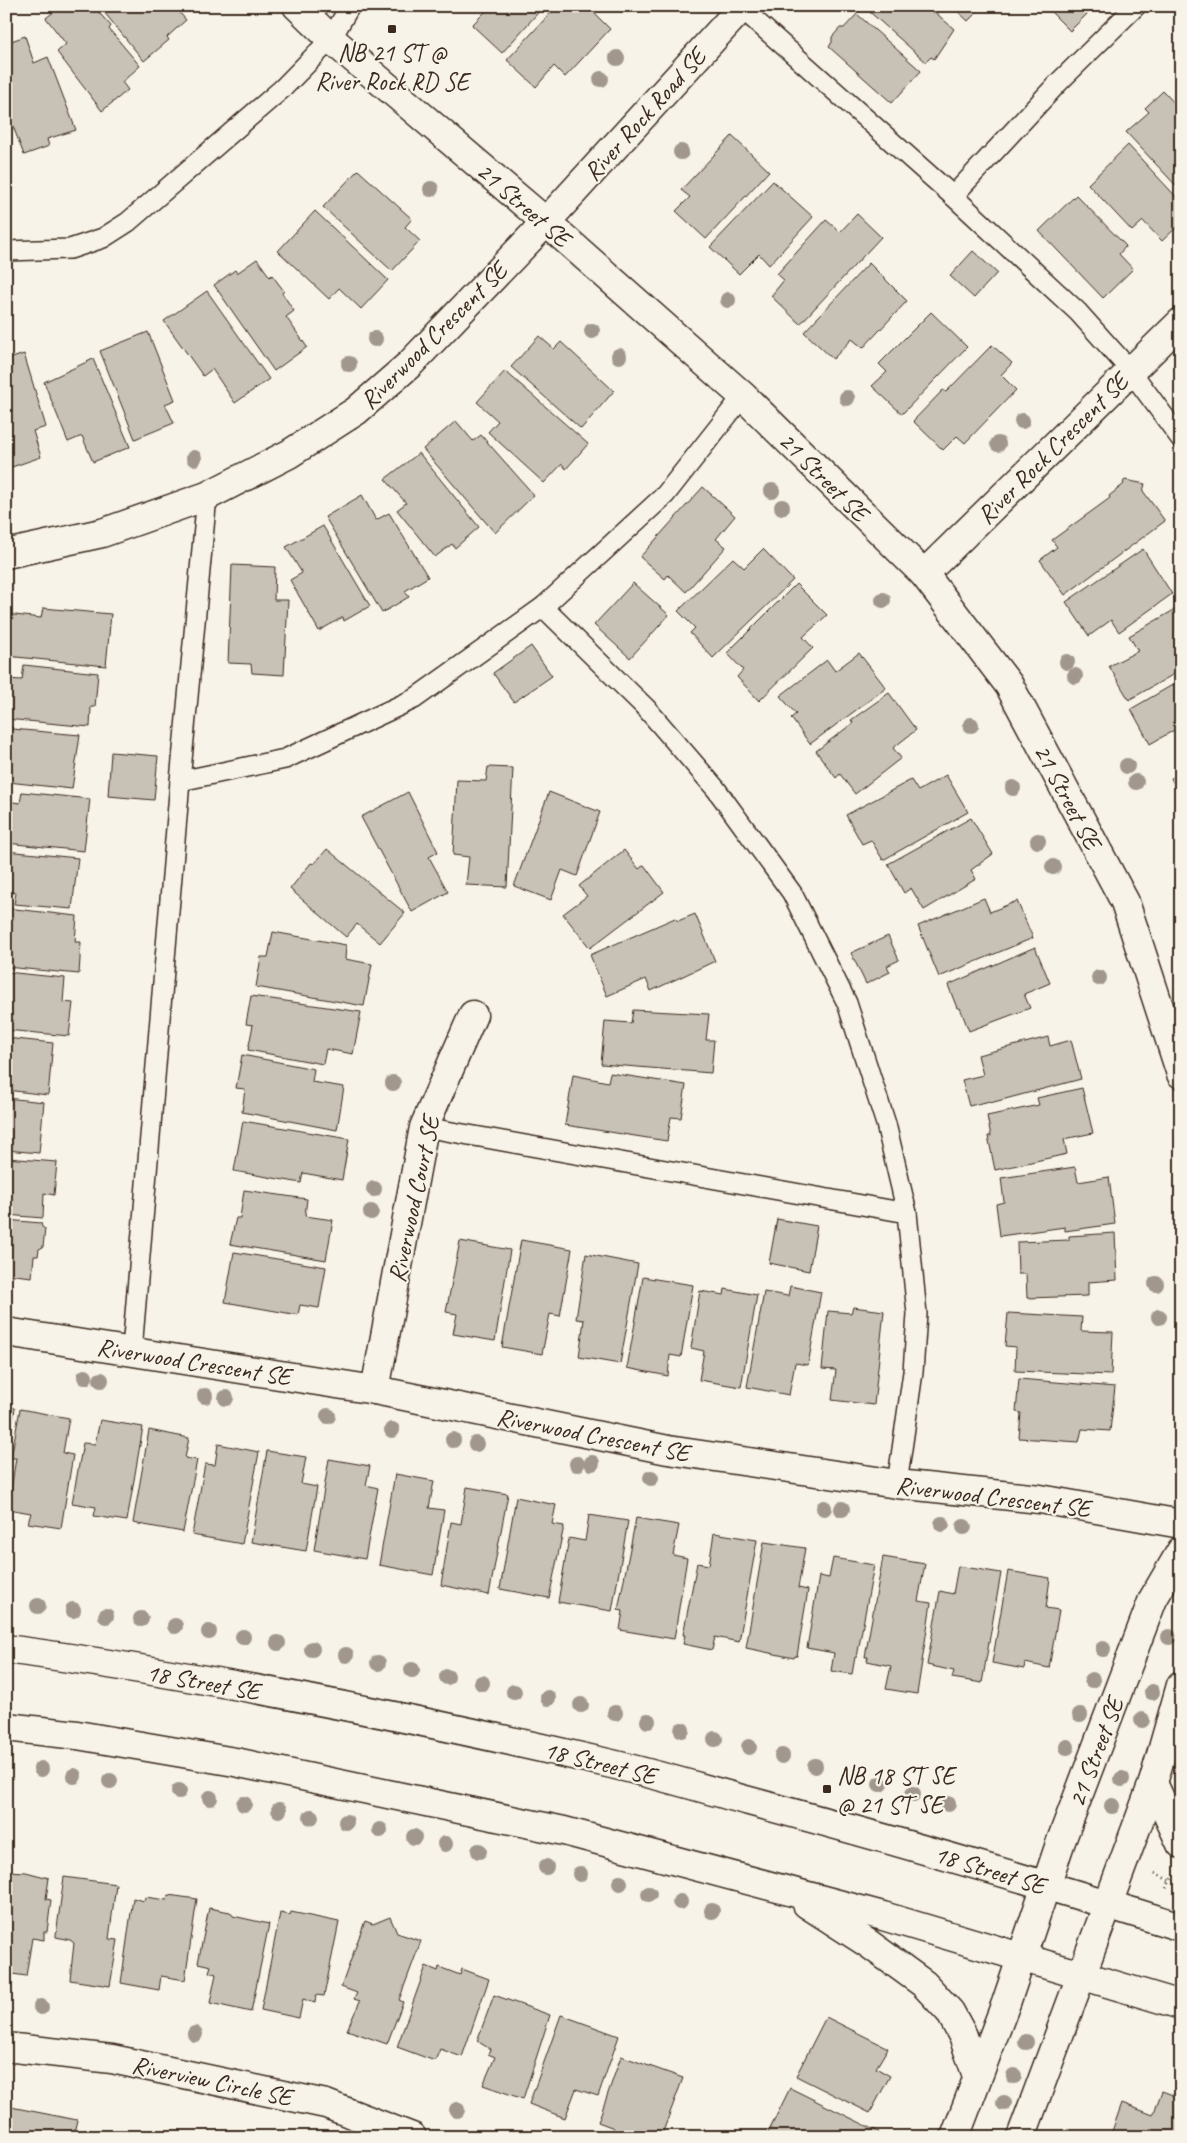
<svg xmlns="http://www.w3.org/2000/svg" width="1187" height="2143" viewBox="0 0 1187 2143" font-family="Caveat,sans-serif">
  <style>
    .building { fill: #c8c1b6; stroke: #3b2a1e }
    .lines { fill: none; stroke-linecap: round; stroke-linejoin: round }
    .lane-casing { stroke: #3b2a1e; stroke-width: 22 }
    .street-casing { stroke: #3b2a1e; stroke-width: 31 }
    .secondary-casing { stroke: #3b2a1e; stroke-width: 31 }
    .path { stroke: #3b2a1e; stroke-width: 3; stroke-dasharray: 1 4; stroke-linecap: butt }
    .lane { stroke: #f7f3e8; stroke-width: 19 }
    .street { stroke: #f7f3e8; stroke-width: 28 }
    .secondary { stroke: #f7f3e8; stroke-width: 28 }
    .tree { fill: #a1978c }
    .poi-dot { fill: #3b2a1e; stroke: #f7f3e8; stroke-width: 2 }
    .labels { text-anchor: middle; stroke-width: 4.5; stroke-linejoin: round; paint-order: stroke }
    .poi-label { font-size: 25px; fill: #3b2a1e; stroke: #f7f3e8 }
    .street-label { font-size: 25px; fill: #3b2a1e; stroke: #f7f3e8 }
  </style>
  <rect width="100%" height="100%" fill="#f7f3e8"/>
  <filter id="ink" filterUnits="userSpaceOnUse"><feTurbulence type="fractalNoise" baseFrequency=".02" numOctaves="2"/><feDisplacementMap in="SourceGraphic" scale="10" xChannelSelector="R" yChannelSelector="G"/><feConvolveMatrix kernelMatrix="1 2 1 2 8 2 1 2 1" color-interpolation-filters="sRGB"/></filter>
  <g filter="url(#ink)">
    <g class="building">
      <path d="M61,6h32l18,20 -2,3 31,37 -18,16 6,8 -26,21 -45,-59 9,-8 -20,-26z"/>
      <path d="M99,6h75l12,14 -19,17 2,3 -25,21z"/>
      <path d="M481,6h63l-42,47 -30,-28 14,-14z"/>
      <path d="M557,6h30l23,23 -45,48 -11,-11 -18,21 -29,-27z"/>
      <path d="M863,6h65l26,23 -20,30 -3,-2 -5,5z"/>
      <path d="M952,6h31l-15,15z"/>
      <path d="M1045,6h50l-25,25z"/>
      <path d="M857,14l64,57 -29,32 -63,-56 3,-5v-5l8,-9h4z"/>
      <path d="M25,36l9,27 14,-6 28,73 -29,9 2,7 -25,9 -18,-47v-65z"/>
      <path d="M1163,91l18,19v81l-55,-59 23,-20 -4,-4z"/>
      <path d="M732,136l37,35 -63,68 -30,-28 14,-14 -9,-7z"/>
      <path d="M1128,145l53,57v21l-19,18 -19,-20 -11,10 -44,-47z"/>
      <path d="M358,170l54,49 -7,8 15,14 -28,30 -69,-64z"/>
      <path d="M773,181l40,36 -44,48 -10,-11 -20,20 -29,-27z"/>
      <path d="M1076,195l50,51 -7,8 14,15 -30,29 -64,-67z"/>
      <path d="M315,211l73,69 -27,29 -22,-21 -10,11 -51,-48z"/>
      <path d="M857,214l24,23 -81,87 -29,-28 13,-16 -7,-6 49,-54 14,12z"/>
      <path d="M973,251l24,22 -23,25 -24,-22z"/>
      <path d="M257,259l13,18 2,-2 12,16 -2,2 12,18 -8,6 21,30 -33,24 -60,-86 21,-15 2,3z"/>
      <path d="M869,263l38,38 -44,47 -11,-9 -19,20 -29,-27z"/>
      <path d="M207,291l62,88 -34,24 -23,-34 -9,7 -39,-55z"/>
      <path d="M931,312l36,35 -65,67 -30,-28 15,-14 -8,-8z"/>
      <path d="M148,332l27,68 -10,4 9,19 -39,16 -35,-88z"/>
      <path d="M539,336l15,13 7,-7 53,49 -33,38 -70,-62z"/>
      <path d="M992,345l20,18 -11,12 15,15 -51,53 -8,-7 -14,14 -30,-29 30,-31 3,2z"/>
      <path d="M24,354l22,73 -13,4 8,26 -35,12v-109z"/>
      <path d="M93,359l37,88 -37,15 -11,-26 -14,6 -24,-60z"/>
      <path d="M505,371l83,73 -22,25 -4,-5 -18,19 -56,-51 10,-11 -21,-19z"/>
      <path d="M456,421l17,20 8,-6 53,60 -39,38 -72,-84z"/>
      <path d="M419,453l60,74 -24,21 -3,-4 -17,13 -38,-47 9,-7 -21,-24z"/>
      <path d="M1125,480l20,4 -2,7 22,30 -100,74 -25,-35 17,-13 -5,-7 58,-42 -1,-2 15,-12 -1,-2z"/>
      <path d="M703,487l32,29 -19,23 10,8 -40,45 -18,-17 -3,4 -25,-22z"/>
      <path d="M362,495l14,25 13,-7 39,64 -23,14 4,6 -2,1 -25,15 -57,-96z"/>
      <path d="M323,526l47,80 -26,15 -1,-4 -24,14 -29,-51 12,-7 -16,-26z"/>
      <path d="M763,549l30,31 -80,78 -23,-25 5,-5 -17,-17 55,-53 11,10z"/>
      <path d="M1143,549l29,45 -53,38 -8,-12 -22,16 -23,-34z"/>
      <path d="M232,565l43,2 -1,33h14l-4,75 -32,-2 -1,-9 -23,-1z"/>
      <path d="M633,583l36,32 -39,43 -36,-33z"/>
      <path d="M796,584l31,31 -24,22 10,11 -54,53 -22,-24 6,-7 -16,-17z"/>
      <path d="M1181,606v64l-52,30 -20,-34 29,-15 -9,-15z"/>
      <path d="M43,608l68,6 -5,52 -100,-10v-42l35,4z"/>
      <path d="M531,646l21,30 -38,26 -21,-29z"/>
      <path d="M859,653l27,35 -76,56 -19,-26 5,-4 -16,-18 47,-36 8,11z"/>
      <path d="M24,665l74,8 -3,34h-4l-1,20 -84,-8v-40l16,1z"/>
      <path d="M1181,680v59l-5,-10 -26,15 -19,-35z"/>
      <path d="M889,693l27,37 -23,18 8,10 -46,36 -15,-20 -4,4 -20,-27 37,-28 -2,-3z"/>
      <path d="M6,726l6,1v2l68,6 -8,54 -64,-7 2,-15h-4z"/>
      <path d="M111,752l47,4 -4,44 -46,-4z"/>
      <path d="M488,767l25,1 -6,119 -41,-2 3,-28 -16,-2 4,-75 29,1z"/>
      <path d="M1181,774v26l-10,-22z"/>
      <path d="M946,775l22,37 -85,48 -12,-20 -9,4 -16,-29 65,-35 7,11z"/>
      <path d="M22,792l68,7 -6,52 -78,-8v-42l14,2z"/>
      <path d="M408,792l30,60 -9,5 19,35 -36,20 -51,-95z"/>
      <path d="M549,792l51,20 -23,64 -15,-6 -11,30 -37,-14z"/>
      <path d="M971,818l22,36 -22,16 5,9 -52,31 -13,-22 -7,5 -16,-29z"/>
      <path d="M327,849l78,64 -25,30 -23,-19 -11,13 -56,-48 21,-26 3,1z"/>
      <path d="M624,850l15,19 5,-4 20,27 -74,56 -27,-34 24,-18 -8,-10z"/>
      <path d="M6,851l72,7 -6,51 -58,-5 2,-11 -10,-1z"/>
      <path d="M984,898l6,14 27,-11 16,37 -94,39 -21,-51z"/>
      <path d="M6,908l71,8 -2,26h6l-2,32 -73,-7z"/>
      <path d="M695,914l20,47 -64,30 -5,-12 -39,17 -17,-41 85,-37 3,3z"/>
      <path d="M273,932l73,13 -1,14 27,5 -8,42 -108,-19 5,-30h7z"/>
      <path d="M888,936l11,24 -12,6 3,6 -24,12 -15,-31z"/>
      <path d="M1035,947l15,36 -26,11 6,14 -61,23 -9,-23h-3l-9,-23z"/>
      <path d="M6,972l59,6 -2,24 10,1 -4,33 -63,-6z"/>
      <path d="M251,996l110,16 -8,42 -27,-5 -3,15 -75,-14 5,-25 -7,-1z"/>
      <path d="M633,1010l76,4 -3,26h8l-3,33 -110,-9 4,-43 26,2z"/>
      <path d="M1048,1037l2,9 21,-6 10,39 -91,24v-2l-21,5 -7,-26 21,-5 -5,-20z"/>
      <path d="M6,1038l47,5 -5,52 -42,-5z"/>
      <path d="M242,1055l72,14 -2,13 32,5 -7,43 -95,-18 3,-23 -9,-1z"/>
      <path d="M610,1073l76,12 -5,33 -10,-1 -4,24 -102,-16 8,-50 35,7z"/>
      <path d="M1082,1088l11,45 -29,6 3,15 -72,16 -7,-34h3l-4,-20 52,-11 -2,-7z"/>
      <path d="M6,1098l38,4 -5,51 -33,-3z"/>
      <path d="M243,1121l106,18 -7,41 -39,-7 -2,10 -67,-12z"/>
      <path d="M6,1158l51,4 -3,33 -10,-2 -1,25 -37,-3z"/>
      <path d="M1075,1167l3,15 31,-5 6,47 -50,7v-4l-65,9 -4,-32 8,-2 -3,-24z"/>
      <path d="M244,1190l63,9 -2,17 28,4 -7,40 -96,-16 6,-26h4z"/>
      <path d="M777,1219l40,7 -8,45 -40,-8z"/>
      <path d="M6,1220l35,3 1,4 3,2 -2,18 -4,2 -1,7h-4l-2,21 -26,-3z"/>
      <path d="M1115,1233l2,47 -29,2v14l-61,2 -1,-24h-8l-1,-32 52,-2v-4z"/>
      <path d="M521,1240l51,9 -12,67 -10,-2 -8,40 -40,-7z"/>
      <path d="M460,1241l50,9 -15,91 -42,-7 4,-20 -11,-2z"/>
      <path d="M234,1252l92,15 -7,41 -19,-3 -2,10 -73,-13z"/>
      <path d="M586,1254l52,10 -18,100 -41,-7 5,-37 -8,-1z"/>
      <path d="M643,1277l50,8 -12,72 -11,-2 -2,21 -41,-8z"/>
      <path d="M790,1286l31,6 -13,73 -13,-2 -6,32 -42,-8 17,-95 24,4z"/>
      <path d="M725,1289l32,6 -16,92 -42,-7 5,-29 -13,-3 9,-57 24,4z"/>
      <path d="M853,1307l31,4 -10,94 -42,-5 4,-30 -14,-1 6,-58 23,2z"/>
      <path d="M1008,1313l74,4 -1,14 32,1 -2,43 -96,-4 1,-24 -11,-1z"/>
      <path d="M1019,1379l96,8 -5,44 -28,-2 -3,13 -60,-4 2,-25 -5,-1z"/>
      <path d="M6,1406l9,2 -9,53z"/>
      <path d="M20,1409l49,9 -6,35 10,2 -12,73 -33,-5 3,-10 -23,-4 8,-51h-5z"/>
      <path d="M100,1420l43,7 -16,94 -33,-5 2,-9 -24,-4 11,-60 12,1z"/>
      <path d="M149,1430l40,8 -4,20 12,2 -14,72 -50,-9z"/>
      <path d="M218,1444l41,8 -17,92 -50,-9 13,-71 10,1z"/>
      <path d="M267,1451l39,6 -5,27 16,3 -11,64 -55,-9z"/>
      <path d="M329,1459l41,7 -4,19 12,3 -13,71 -51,-9z"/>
      <path d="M395,1474l39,7 -5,27 15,2 -11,65 -54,-10z"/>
      <path d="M467,1487l41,7 -19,101 -48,-10 10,-63 10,2z"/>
      <path d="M516,1497l40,8 -4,19 12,2 -15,72 -49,-9z"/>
      <path d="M589,1515l39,6 -16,90 -54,-9 11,-64 16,3z"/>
      <path d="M636,1518l43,7 -6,30 14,3 -13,81 -54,-9 3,-19 -5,-1z"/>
      <path d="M714,1533l43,7 -18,102 -24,-5 -3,13 -29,-6 2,-9h-2l14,-72 12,2z"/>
      <path d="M764,1542l41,6 -7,40 10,2 -11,66h-2l-1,2 -48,-10z"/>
      <path d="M883,1557l42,7 -7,37 13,2 -14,91 -31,-5 5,-23 -24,-5 1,-4h-3z"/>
      <path d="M833,1558l41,7 -17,92h-2l-3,17 -21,-3 3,-18 -27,-5 12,-72 10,2z"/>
      <path d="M958,1566l43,7 -19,110 -30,-5 2,-7 -27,-6 13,-74 13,3z"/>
      <path d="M1008,1571l42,7 -4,30 13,2 -10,58 -24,-5 -1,6 -32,-6z"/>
      <path d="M6,1871l20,1 23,6 -3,21 5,1 -4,32h-3v8l-12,-2 -6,38 -20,-3z"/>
      <path d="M64,1877l52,7 -7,55 9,1 -8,46 -40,-6 4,-37 -4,-3 -14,-3v-2z"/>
      <path d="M168,1895l29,4 -12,81 -24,-4 -2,14 -38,-7 12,-85 11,3 1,-4 22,3z"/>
      <path d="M209,1908l21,4 3,4 36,8 -18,88 -41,-9 6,-29 -7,-2 2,-6 -13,-3z"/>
      <path d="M291,1912l48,10 -15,74 -8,-1 -1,8 -12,-4 -4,19 -38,-8 19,-97 10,2z"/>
      <path d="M390,1917l7,16 24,8 -22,59 4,2 -16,42 -40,-14 13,-29 -6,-2 3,-6 -16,-6 24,-66 8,3z"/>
      <path d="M426,1966l12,5 1,-4 21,8 2,-6 27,10 -27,78 -22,-8 -5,12 -38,-14z"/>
      <path d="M494,1995l56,20 -27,84 -40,-14 12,-28 -7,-3 2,-5 -13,-8z"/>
      <path d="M561,2015l58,21 -21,60 -22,-7 -11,29 -36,-14z"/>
      <path d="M826,2017l62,31 -12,20 14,8 -20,37 -74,-37z"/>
      <path d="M621,2056l62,22 -22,59h-42l-8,-4 3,-5 -16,-6z"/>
      <path d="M790,2088l89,44 -3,5h-110z"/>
      <path d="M1162,2091l19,7v39h-71l12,-34 31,12z"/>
      <path d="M6,2106l71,14 -4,17h-67z"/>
    </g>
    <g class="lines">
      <defs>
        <g id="lane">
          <path d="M739,6l214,190 125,116 52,58 51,69"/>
          <path d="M953,196l105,-113 78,-77"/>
          <path d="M6,251l64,-2 33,-11 25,-16 155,-134 48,-49 19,-33"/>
          <path d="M543,607l103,101 70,81 76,104 55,110 39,121 21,89 10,101 -4,58 -16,112"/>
          <path d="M180,781l105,-22 129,-60 129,-92 122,-112 78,-99"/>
          <path d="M424,1127l483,86"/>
          <path d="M132,1350l48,-569 27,-285"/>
        </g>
        <g id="street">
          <path d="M297,6l34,33 215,183 197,174 181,178 85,111 116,217 56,172"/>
          <path d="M6,554l96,-21 105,-37 82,-42 67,-43 54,-47 136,-142 197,-216"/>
          <path d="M924,574l257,-252"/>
          <path d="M6,1332l369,58 293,60 229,34 143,15 141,25"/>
          <path d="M375,1390l49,-263 49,-112"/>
          <path d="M6,2047l106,12 214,45 86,33"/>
          <path d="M955,2137l51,-134 55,-162 92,-242 28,-48"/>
          <path d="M1021,2137l132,-354 28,-98"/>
        </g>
        <g id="secondary">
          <path d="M6,1649c201,27 400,67 597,113 49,11 98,26 146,39 145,39 289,81 432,126"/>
          <path d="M6,1727l71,8 158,27 329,69 319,85 298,89"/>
          <path d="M1153,1783l28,61"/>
          <path d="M807,1904l62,40 55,40 26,28 13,24 14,40"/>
        </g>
      </defs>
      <use href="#lane" class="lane-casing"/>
      <use href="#street" class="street-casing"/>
      <use href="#secondary" class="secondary-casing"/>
      <g class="path">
        <path d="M1155,1873l15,8"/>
        <path d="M1166,1888l7,-12"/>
      </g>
      <use href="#lane" class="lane"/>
      <use href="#street" class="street"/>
      <use href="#secondary" class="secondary"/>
    </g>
    <g class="tree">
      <circle cx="617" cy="58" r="8"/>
      <circle cx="601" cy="79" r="8"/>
      <circle cx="681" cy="152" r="8"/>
      <circle cx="431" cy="189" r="8"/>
      <circle cx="728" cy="300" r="8"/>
      <circle cx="592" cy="331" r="8"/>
      <circle cx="375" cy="339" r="8"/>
      <circle cx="619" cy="356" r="8"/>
      <circle cx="349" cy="364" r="8"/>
      <circle cx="847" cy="398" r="8"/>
      <circle cx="1022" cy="421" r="8"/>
      <circle cx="998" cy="444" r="8"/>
      <circle cx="194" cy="458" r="8"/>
      <circle cx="772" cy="491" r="8"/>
      <circle cx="782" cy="507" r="8"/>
      <circle cx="883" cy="600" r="8"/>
      <circle cx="1067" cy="662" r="8"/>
      <circle cx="1075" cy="676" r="8"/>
      <circle cx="971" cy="725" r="8"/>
      <circle cx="1127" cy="766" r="8"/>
      <circle cx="1136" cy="782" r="8"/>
      <circle cx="1013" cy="788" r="8"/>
      <circle cx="1038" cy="841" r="8"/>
      <circle cx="1053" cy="867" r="8"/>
      <circle cx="1099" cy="978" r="8"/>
      <circle cx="393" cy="1083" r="8"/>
      <circle cx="374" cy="1189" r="8"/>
      <circle cx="371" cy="1212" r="8"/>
      <circle cx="1156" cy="1284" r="8"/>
      <circle cx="1159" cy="1317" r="8"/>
      <circle cx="85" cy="1377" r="8"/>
      <circle cx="101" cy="1380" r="8"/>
      <circle cx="205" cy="1396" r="8"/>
      <circle cx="226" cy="1398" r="8"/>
      <circle cx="328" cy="1416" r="8"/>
      <circle cx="392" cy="1430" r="8"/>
      <circle cx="453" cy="1440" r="8"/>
      <circle cx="476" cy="1444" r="8"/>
      <circle cx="592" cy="1463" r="8"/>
      <circle cx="577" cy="1464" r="8"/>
      <circle cx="651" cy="1478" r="8"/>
      <circle cx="824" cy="1508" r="8"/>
      <circle cx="842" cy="1509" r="8"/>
      <circle cx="942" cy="1524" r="8"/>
      <circle cx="964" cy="1527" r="8"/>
      <circle cx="38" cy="1606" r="8"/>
      <circle cx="73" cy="1610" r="8"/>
      <circle cx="106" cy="1616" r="8"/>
      <circle cx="141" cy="1619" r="8"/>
      <circle cx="175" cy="1626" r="8"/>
      <circle cx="209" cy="1632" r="8"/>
      <circle cx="243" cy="1637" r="8"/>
      <circle cx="1169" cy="1637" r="8"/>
      <circle cx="278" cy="1643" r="8"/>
      <circle cx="312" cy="1649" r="8"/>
      <circle cx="1103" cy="1649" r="8"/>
      <circle cx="346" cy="1655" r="8"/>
      <circle cx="378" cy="1663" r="8"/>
      <circle cx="412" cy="1670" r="8"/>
      <circle cx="447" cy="1677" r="8"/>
      <circle cx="1092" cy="1680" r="8"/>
      <circle cx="482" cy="1683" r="8"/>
      <circle cx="514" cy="1692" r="8"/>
      <circle cx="1152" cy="1692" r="8"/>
      <circle cx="548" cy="1698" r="8"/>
      <circle cx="581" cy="1705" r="8"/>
      <circle cx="615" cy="1713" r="8"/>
      <circle cx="1080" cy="1715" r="8"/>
      <circle cx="1142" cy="1720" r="8"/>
      <circle cx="648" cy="1721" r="8"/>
      <circle cx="682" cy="1730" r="8"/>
      <circle cx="715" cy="1739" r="8"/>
      <circle cx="749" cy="1747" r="8"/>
      <circle cx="1067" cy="1747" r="8"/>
      <circle cx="782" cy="1756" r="8"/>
      <circle cx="815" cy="1766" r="8"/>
      <circle cx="41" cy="1769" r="8"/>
      <circle cx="74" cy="1776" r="8"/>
      <circle cx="1122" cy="1779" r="8"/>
      <circle cx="110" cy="1781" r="8"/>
      <circle cx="880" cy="1784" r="8"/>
      <circle cx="179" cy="1791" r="8"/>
      <circle cx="913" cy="1794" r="8"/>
      <circle cx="210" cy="1798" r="8"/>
      <circle cx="244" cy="1804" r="8"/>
      <circle cx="948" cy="1804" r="8"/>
      <circle cx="1112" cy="1806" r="8"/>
      <circle cx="279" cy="1810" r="8"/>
      <circle cx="311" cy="1817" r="8"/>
      <circle cx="346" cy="1822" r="8"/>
      <circle cx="380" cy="1830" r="8"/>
      <circle cx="414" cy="1837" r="8"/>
      <circle cx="445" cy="1844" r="8"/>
      <circle cx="479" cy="1851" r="8"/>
      <circle cx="546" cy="1867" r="8"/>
      <circle cx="580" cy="1874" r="8"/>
      <circle cx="620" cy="1883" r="8"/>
      <circle cx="649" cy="1894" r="8"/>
      <circle cx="680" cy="1902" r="8"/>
      <circle cx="712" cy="1911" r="8"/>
      <circle cx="41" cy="2007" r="8"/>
      <circle cx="195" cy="2034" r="8"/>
      <circle cx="1026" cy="2042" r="8"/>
      <circle cx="1014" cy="2076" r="8"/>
      <circle cx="1004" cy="2103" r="8"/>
      <circle cx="457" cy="2110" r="8"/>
    </g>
  </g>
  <g class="poi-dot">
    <rect x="387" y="24" width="10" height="10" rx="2.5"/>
    <rect x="822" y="1784" width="10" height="10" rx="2.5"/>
  </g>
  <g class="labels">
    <g class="poi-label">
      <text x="392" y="61">NB 21 ST @<tspan x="392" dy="29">River Rock RD SE</tspan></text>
      <text x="837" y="1784" text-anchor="start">NB 18 ST SE<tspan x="837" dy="29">@ 21 ST SE</tspan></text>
    </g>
    <g class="street-label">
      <text transform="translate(644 114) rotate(-48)" y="9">River Rock Road SE</text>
      <text transform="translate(524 204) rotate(41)" y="9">21 Street SE</text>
      <text transform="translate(433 335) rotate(-45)" y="9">Riverwood Crescent SE</text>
      <text transform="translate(1052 448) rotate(-45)" y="9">River Rock Crescent SE</text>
      <text transform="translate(824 476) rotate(45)" y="9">21 Street SE</text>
      <text transform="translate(1068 796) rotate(62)" y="9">21 Street SE</text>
      <text transform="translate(413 1199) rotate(-78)" y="9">Riverwood Court SE</text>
      <text transform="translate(194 1361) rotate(9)" y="9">Riverwood Crescent SE</text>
      <text transform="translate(593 1434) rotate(11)" y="9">Riverwood Crescent SE</text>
      <text transform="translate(993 1496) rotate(7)" y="9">Riverwood Crescent SE</text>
      <text transform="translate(203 1681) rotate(10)" y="9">18 Street SE</text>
      <text transform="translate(1095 1752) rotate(-69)" y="9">21 Street SE</text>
      <text transform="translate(600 1762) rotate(14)" y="9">18 Street SE</text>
      <text transform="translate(990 1869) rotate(17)" y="9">18 Street SE</text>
      <text transform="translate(212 2080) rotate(12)" y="9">Riverview Circle SE</text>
    </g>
  </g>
  <rect width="1187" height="2143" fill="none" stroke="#f7f3e8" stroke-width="25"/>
  <rect x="12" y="12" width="1162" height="2118" fill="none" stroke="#3b2a1e" stroke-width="2" filter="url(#ink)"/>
</svg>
